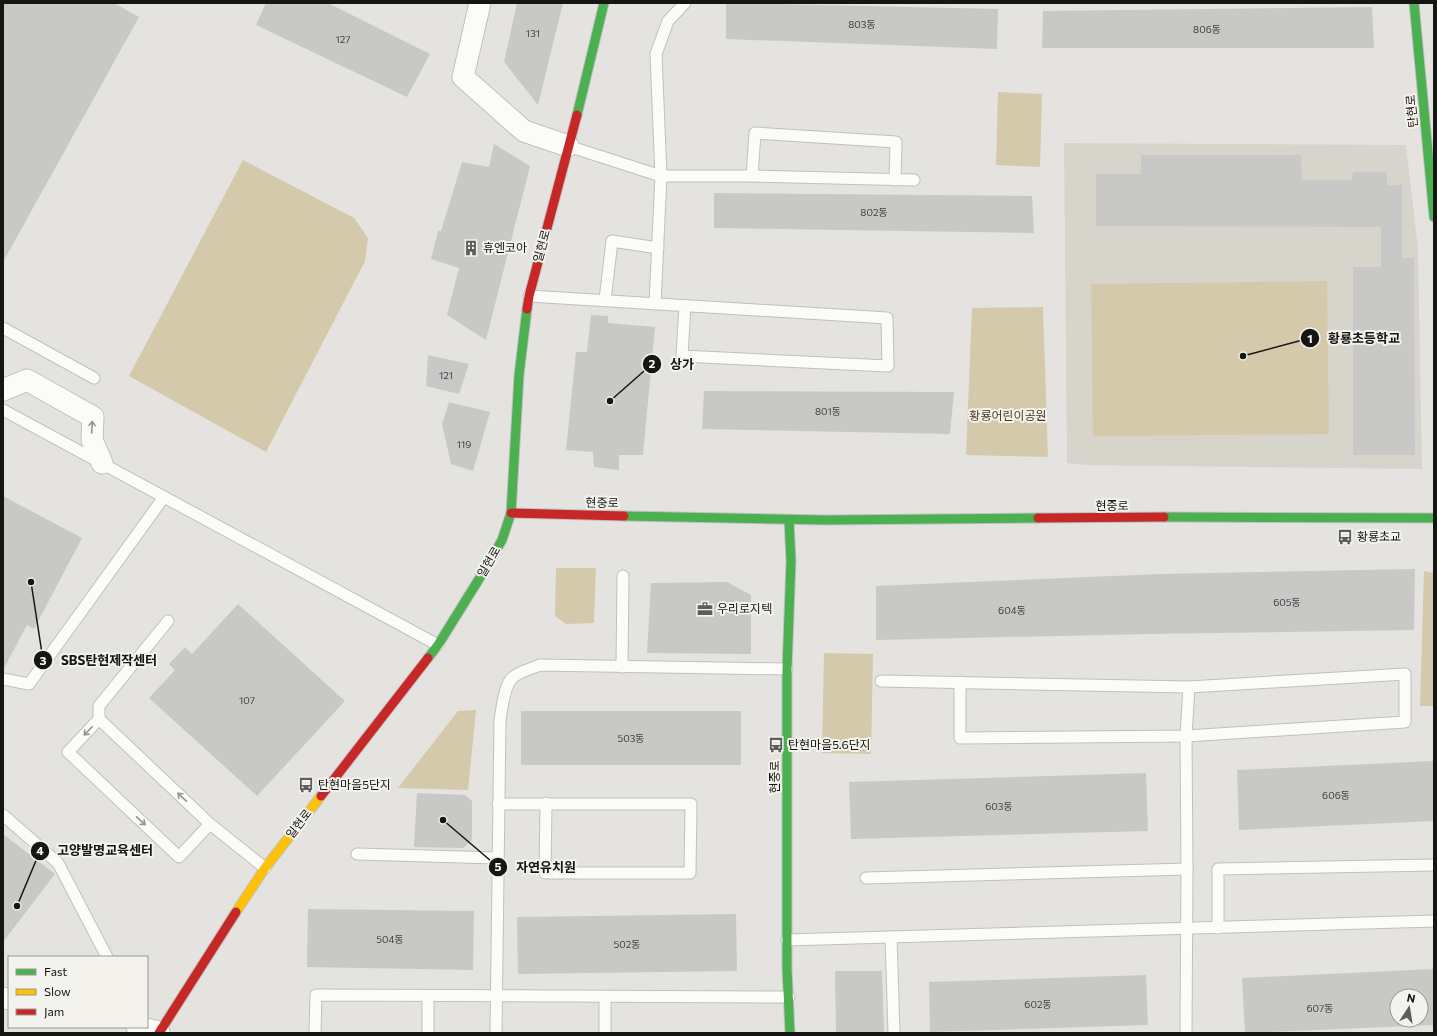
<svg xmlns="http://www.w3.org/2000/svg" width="1437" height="1036" viewBox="0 0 1437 1036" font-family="Commissioner,'Noto Sans KR',sans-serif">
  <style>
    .built { fill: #d7d4cc }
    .green { fill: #d4c9aa }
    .building { fill: #c8c8c7; fill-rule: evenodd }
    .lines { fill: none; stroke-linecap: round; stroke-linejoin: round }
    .lane-casing { stroke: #c1c0bd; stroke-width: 13 }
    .street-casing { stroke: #c1c0bd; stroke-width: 23 }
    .fast-casing { stroke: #c1c0bd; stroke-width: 11 }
    .slow-casing { stroke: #c1c0bd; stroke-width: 11 }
    .jam-casing { stroke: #c1c0bd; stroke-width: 11 }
    .lane { stroke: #fbfbfa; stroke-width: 11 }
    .street { stroke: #fbfbfa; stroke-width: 21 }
    .fast { stroke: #4caf50; stroke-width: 9 }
    .slow { stroke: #ffc107; stroke-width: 9 }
    .jam { stroke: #c62828; stroke-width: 9 }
    .oneway { stroke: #949492 }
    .labels { text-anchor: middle; stroke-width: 4; stroke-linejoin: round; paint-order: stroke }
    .number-label { font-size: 10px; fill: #424240 }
    .street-label { font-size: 12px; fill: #151513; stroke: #f3f2ec }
    .poi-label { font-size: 12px; fill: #151513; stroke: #f3f2ec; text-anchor: start }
    .park-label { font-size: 12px; fill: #473b15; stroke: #f3f2ec }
    .leader { fill: none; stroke: #151513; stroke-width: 1.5 }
    .callout-dot { fill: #151513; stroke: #f3f2ec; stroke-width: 1.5 }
    .mark-label { font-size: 12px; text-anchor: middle; font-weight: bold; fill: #fff }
    .callout-label { font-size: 13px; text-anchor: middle; font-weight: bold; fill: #151513; stroke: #f3f2ec; stroke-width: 4; stroke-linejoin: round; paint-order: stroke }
  </style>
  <rect width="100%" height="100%" fill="#e5e3e0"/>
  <path class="built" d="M1064,143l342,2 12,104 4,220 -336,-4 -19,-2z"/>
  <g class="green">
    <path d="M998,92l44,2 -2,73 -44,-2z"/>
    <path d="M243,160l111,58 14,20 -3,23 -99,191 -137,-76z"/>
    <path d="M1327,281l2,153 -236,2 -2,-152z"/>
    <path d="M1043,307l5,150 -82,-2 6,-147z"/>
    <path d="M556,568h40l-2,55 -28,1 -11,-8z"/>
    <path d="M1424,571l10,2v133h-14z"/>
    <path d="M824,653l49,1 -2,100 -49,-1z"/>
    <path d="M476,710l-8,80 -70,-2 60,-77z"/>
  </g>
  <g class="building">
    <path d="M3,3h111l25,14 -136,245z"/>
    <path d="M266,3h62l102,51 -23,43 -151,-72z"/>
    <path d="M517,3h46l-25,102 -34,-43z"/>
    <path d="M726,3l272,6 -1,40 -271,-10z"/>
    <path d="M1372,7l2,41h-332l1,-37z"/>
    <path d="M494,144l36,22 -44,174 -39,-25 12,-47 -28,-9 7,-28h3l21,-69 27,5z"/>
    <path d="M1141,155h160l1,25h50l1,-8h34v13h15v73h12l1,197h-62v-188h28v-40l-285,-1v-52h45z"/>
    <path d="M714,193l318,3 2,37 -320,-5z"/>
    <path d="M591,315l17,1v7l47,4 -12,128h-24v15l-25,-3 -1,-15 -27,-2 10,-98h11z"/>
    <path d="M428,355l41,9 -10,30 -33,-8z"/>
    <path d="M704,391l250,1 -4,42 -248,-5z"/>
    <path d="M449,402l41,10 -17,59 -22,-7 -9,-40z"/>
    <path d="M3,496l79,42 -48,91 -7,-4 -24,45z"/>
    <path d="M1415,569l-1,61 -266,4 -272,6v-54l284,-12z"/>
    <path d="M727,582l24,13v59l-104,-1 4,-70z"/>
    <path d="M238,604l107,97 -88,95 -108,-98 26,-28 -6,-6 16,-17 7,7z"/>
    <rect x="521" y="711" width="220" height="54"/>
    <path d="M1434,761v60l-195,9 -2,-60z"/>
    <path d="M1146,773l2,58 -297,8 -2,-57z"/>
    <path d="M417,793l48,2 7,6v39l-9,8 -49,-1z"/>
    <path d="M3,834l52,40 -52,68z"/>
    <path d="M308,909l166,2 -1,59 -166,-3z"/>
    <path d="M736,914l1,57 -219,3 -1,-57z"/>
    <path d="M1434,969v56l-189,8 -3,-55zM1397,996h24v24h-24z"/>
    <path d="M835,971h47l2,62h-48z"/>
    <path d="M1146,975l2,50 -218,7 -1,-50z"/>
  </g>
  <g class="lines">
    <defs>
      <g id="lane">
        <path d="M568,146l93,30h91l162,4"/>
        <path d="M752,176l3,-43 141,9 -1,38"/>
        <path d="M529,296l358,22 1,48 -206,-10 3,-50"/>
        <path d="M605,300l7,-59 46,7"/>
        <path d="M655,304l6,-128 -5,-122 12,-33 17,-18"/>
        <path d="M3,328l91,50"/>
        <path d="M3,410l435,235"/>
        <path d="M622,667l1,-91"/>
        <path d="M3,679l26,5 135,-187"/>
        <path d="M881,681l308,6 216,-13v48l-219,14 -226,2v-56"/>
        <path d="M99,719v-13l69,-85"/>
        <path d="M498,804h193l-1,69h-145l1,-70"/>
        <path d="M3,815l55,48 49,94"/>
        <path d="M210,824l-31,33 -111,-105 31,-33 111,105 55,44"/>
        <path d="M357,854l140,4"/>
        <path d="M866,878l321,-9"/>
        <path d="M1218,928v-59l216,-4"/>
        <path d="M891,937l3,96"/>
        <path d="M787,940l647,-19"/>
        <path d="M605,997v36"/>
        <path d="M315,1033l1,-38 473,2"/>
        <path d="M428,1033v-37"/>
        <path d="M496,1033l4,-313c2,-11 4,-34 12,-42 8,-7 19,-9 28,-13l247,4"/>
        <path d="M1186,1033l1,-164 -1,-133 3,-49"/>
      </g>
      <g id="street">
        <path d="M480,3l-17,74 61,54 44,15"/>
        <path d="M3,390l24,-10 66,37 -1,23 10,23"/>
        <path d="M3,998l6,1"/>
        <path d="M137,1027l22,5"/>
      </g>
      <g id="fast">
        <path d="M1414,3l20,214"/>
        <path d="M577,115l27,-112"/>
        <path d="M624,516l201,4 213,-2"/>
        <path d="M1164,517l270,1"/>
        <path d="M789,520l2,41 -4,108v300l3,64"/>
        <path d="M428,658l10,-13 51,-82 13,-23 9,-27 8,-138 8,-66"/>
      </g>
      <path id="slow" d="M236,912l29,-44 56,-72"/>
      <g id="jam">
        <path d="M527,309l2,-13 48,-181"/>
        <path d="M511,513l113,3"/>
        <path d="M1038,518l126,-1"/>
        <path d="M321,796l107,-138"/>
        <path d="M159,1033l77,-121"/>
      </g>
    </defs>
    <use href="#lane" class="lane-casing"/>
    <use href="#street" class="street-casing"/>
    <use href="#fast" class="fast-casing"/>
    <use href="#slow" class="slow-casing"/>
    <use href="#jam" class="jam-casing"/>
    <use href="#lane" class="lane"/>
    <use href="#street" class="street"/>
    <use href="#fast" class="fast"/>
    <use href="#slow" class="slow"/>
    <use href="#jam" class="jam"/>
  </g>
  <defs><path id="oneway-shaft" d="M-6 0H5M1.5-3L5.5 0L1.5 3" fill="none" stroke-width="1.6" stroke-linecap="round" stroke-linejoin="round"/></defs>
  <g class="oneway">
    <use href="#oneway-shaft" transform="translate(92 427) rotate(-87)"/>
    <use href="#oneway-shaft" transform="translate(88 731) rotate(134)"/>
    <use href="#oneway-shaft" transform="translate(182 797) rotate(-137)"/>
    <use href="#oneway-shaft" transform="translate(141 821) rotate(43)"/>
  </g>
  <defs>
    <symbol id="building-bare" viewBox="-9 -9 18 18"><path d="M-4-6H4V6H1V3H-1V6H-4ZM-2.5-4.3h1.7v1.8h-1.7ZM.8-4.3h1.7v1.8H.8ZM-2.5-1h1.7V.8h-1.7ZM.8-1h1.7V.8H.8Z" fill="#5e5d5b" stroke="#f3f2ec" stroke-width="2.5" paint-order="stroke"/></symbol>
    <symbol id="bus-bare" viewBox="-9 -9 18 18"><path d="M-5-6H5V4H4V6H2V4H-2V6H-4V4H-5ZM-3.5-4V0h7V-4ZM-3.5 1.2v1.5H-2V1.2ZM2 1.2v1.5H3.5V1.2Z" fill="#5e5d5b" stroke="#f3f2ec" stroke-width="2.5" paint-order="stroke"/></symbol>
    <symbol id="office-bare" viewBox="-9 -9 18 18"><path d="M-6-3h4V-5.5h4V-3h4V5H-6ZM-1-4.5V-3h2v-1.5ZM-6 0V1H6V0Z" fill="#5e5d5b" stroke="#f3f2ec" stroke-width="2.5" paint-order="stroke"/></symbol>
  </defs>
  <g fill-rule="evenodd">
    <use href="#building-bare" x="460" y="237" width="22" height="22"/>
    <use href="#bus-bare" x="1334" y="526" width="22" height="22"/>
    <use href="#office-bare" x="694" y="598" width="22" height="22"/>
    <use href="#bus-bare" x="765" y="734" width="22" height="22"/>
    <use href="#bus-bare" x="295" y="774" width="22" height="22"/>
  </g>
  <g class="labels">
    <g class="number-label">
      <text x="862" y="28">803동</text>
      <text x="1207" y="33">806동</text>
      <text x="533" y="37">131</text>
      <text x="343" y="43">127</text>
      <text x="874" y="216">802동</text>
      <text x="446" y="379">121</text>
      <text x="828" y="415">801동</text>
      <text x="464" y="448">119</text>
      <text x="1287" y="606">605동</text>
      <text x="1012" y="614">604동</text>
      <text x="247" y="704">107</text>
      <text x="631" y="742">503동</text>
      <text x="1336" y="799">606동</text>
      <text x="999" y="810">603동</text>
      <text x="390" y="943">504동</text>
      <text x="627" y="948">502동</text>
      <text x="1038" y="1008">602동</text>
      <text x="1320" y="1012">607동</text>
    </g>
    <g class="street-label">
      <text transform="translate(1412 111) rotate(-95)" y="4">탄현로</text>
      <text transform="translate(542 246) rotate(-75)" y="4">일현로</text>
      <text transform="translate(602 503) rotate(1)" y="4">현중로</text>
      <text x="1112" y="510">현중로</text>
      <text transform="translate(489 562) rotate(-60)" y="4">일현로</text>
      <text transform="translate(775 777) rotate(-90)" y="4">현중로</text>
      <text transform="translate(299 824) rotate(-52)" y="4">일현로</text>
    </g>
    <g class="poi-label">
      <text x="483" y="252">휴엔코아</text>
      <text x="1357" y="541">황룡초교</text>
      <text x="717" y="613">우리로지텍</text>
      <text x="788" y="749">탄현마을5.6단지</text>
      <text x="318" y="789">탄현마을5단지</text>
    </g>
    <g class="park-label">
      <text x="1008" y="420">황룡어린이공원</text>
    </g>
  </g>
  <path class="leader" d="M1243 356L1310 338M610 401L652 364M31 582L43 660M17 906L40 851M443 820L498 867"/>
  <g class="callout-dot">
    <circle cx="1243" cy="356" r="4"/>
    <circle cx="610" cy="401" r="4"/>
    <circle cx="31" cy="582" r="4"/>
    <circle cx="17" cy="906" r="4"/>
    <circle cx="443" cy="820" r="4"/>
    <circle cx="1310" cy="338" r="10"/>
    <circle cx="652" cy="364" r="10"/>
    <circle cx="43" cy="660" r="10"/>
    <circle cx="40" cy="851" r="10"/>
    <circle cx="498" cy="867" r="10"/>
  </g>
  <g class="mark-label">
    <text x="1310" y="343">1</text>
    <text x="652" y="368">2</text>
    <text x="43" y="665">3</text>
    <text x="40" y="855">4</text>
    <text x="498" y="871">5</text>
  </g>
  <g class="callout-label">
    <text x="1364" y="343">황룡초등학교</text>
    <text x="682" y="369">상가</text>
    <text x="109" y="665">SBS탄현제작센터</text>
    <text x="105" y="855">고양발명교육센터</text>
    <text x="546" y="872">자연유치원</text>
  </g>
  <rect width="1437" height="1036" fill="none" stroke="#151513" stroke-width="8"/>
  <rect x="8" y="956" width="140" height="72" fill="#f3f2ec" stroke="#9a9a95"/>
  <rect x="16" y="969" width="20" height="6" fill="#4caf50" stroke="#9a9a95"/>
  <text x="44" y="976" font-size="12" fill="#151513">Fast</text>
  <rect x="16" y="989" width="20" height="6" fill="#ffc107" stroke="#9a9a95"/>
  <text x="44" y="996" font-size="12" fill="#151513">Slow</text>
  <rect x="16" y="1009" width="20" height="6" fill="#c62828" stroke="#9a9a95"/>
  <text x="44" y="1016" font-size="12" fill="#151513">Jam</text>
  <g transform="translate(1409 1008) rotate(12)"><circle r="19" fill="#f3f2ec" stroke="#9a9a95"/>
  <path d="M0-3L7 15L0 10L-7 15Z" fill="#5e5d5b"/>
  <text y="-6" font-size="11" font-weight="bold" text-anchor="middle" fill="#151513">N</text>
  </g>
</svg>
